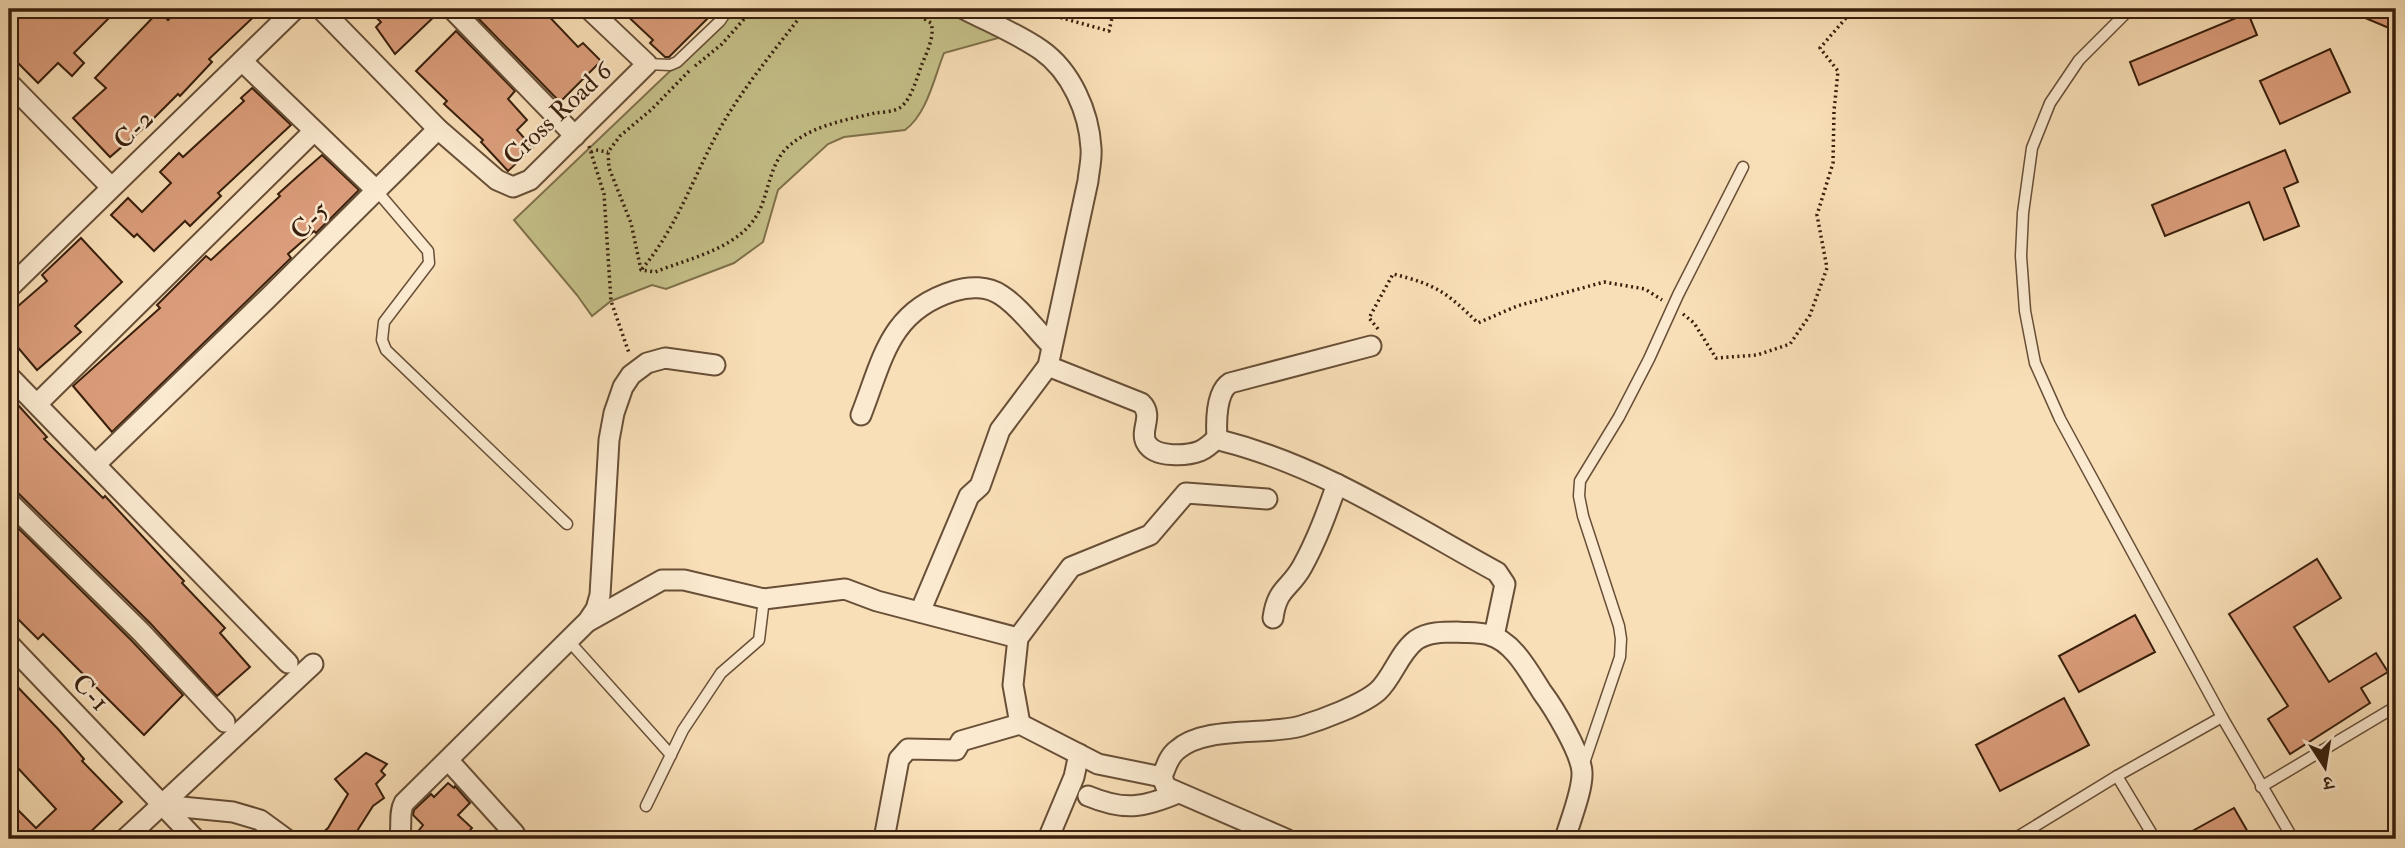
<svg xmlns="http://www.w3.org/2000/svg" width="2405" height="848" viewBox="0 0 2405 848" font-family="'IM FELL Double Pica','Noto Serif Devanagari',serif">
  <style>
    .green { fill: #c5c089; stroke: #7e704a; stroke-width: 2 }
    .building { fill: #db9d7b; stroke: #381f0c; stroke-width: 2 }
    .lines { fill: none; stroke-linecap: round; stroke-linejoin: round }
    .lane-casing { stroke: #684f37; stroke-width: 13 }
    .street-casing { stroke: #684f37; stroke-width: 23 }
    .path { stroke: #381f0c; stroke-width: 3.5; stroke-dasharray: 2 3.5; stroke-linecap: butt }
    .lane { stroke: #fbead0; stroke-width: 10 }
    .street { stroke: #fbead0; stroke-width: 19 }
    .labels { text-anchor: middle; stroke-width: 5; stroke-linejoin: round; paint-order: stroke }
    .street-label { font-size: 26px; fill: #381f0c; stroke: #fbead0 }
  </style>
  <rect width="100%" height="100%" fill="#f9dfb7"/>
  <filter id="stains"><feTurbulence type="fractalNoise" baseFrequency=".00286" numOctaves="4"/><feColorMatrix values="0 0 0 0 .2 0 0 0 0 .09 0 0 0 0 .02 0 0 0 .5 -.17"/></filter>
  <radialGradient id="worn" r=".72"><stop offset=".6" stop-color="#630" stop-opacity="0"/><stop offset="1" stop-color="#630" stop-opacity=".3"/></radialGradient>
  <path class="green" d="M735,9h218l49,28 -58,16c-10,25 -17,61 -39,77l-61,7 -16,7 -50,46 -15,52 -29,21 -68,26 -14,-4 -41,16 -19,15 -15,-21 -63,-75z"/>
  <g class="building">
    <path d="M9,9h109l-44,44 10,10 -12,13 -14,-13 -20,20 -29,-29z"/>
    <path d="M180,9h82l-53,50 3,3 -32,34 -2,-2 -32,32 -36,31 -37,-39 33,-30 -11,-10 64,-67 9,9z"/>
    <path d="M367,9h73v2l-45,43 -19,-27 5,-5z"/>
    <path d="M477,9h65l36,38 5,-4 18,18 -41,41 -87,-89z"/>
    <path d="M620,9h83l7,7 -41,41h-4l-15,-14 3,-3z"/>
    <path d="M2344,9h52v22z"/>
    <path d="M2248,13l9,22 -118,50 -9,-23z"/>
    <path d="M456,31l59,60 -7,8 19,21 -10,10 16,18 -25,23 -27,-29 2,-2 -39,-36 3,-3 -31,-30z"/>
    <path d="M2330,49l20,43 -70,32 -20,-43z"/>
    <path d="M252,88l39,37 -73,68 3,3 -31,30 -5,-5 -31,30 -17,-17 -3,3 -23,-22 17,-17 14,14 29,-29 -11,-11 19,-19 4,4 61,-56 -3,-3z"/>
    <path d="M2285,150l13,32 -14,6 15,38 -35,14 -15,-38 -84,34 -13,-31z"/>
    <path d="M322,155l37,35 -43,43 -2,-2 -26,23 3,4 -179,174 -39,-46 87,-78 -3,-3 49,-49 5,4 69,-64 -2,-2 20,-18z"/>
    <path d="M81,238l41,44 -47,44 6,6 -44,38 -28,-33v-23l38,-33 -5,-6z"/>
    <path d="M9,395l38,42 -3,2 59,59 2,-2 79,85 -2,2 43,45 -5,5 30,34 -33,29 -67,-73 -132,-130 -9,-3z"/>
    <path d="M9,519l123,122 51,54 -39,40 -101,-101 -5,5 -29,-29z"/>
    <path d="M2317,559l24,39 -47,29 35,55 47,-29 12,19 -27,16 9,15 -80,51 -22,-35 20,-13 -59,-92z"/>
    <path d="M2135,615l20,37 -76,40 -20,-36z"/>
    <path d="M9,678l49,51 26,30 -2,2 40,41 -39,37h-74v-38l27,27 20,-19 -39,-42 -8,9z"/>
    <path d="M2064,698l25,47 -89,46 -24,-46z"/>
    <path d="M366,753l21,11 -6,7 4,4 -9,9 8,14 -11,8 -21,33h-37l13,-11 20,-34 -13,-15z"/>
    <path d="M448,783l6,5 1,-2 15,17 -12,12 14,13 -10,11h-50l11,-14 -10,-10 1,-5 17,-16 3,3z"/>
    <path d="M2234,808l18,31h-74z"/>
  </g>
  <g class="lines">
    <defs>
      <g id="lane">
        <path d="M2130,9l-51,51 -29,43 -18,45 -9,65 -2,43 4,55 10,52 25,56 162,298 71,122"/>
        <path d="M647,64l23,1 7,-3 43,-41 4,-6v-6"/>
        <path d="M376,190l52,61 1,12 -45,59 -2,18 4,10 181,174"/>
        <path d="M568,640l103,115"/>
        <path d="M1583,766l37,-109 1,-18 -2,-13 -36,-110 -4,-20 1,-15 39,-64 30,-58 29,-64 65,-128"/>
        <path d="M2117,776l38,63"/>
        <path d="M2261,787l129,-77 6,-1"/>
        <path d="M646,806l37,-76 38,-57 38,-33 5,-41"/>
        <path d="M2014,839l103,-63 105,-59"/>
      </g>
      <g id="street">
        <path d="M321,9l117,120 59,51 16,7 17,-7 117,-116 -58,-55"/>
        <path d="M452,9l123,127"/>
        <path d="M242,61l134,129"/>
        <path d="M9,83l102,104"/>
        <path d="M9,288l286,-279"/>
        <path d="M1371,346l-141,37c-14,9 -14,39 -13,55l6,3c99,25 186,83 274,131l8,12 -11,52"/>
        <path d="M1048,366l93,37c14,13 -3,28 6,41 9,14 40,12 53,7 7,-3 12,-8 17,-13"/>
        <path d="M9,376l279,287"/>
        <path d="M37,404l277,-273"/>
        <path d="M861,415c22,-56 28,-104 93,-124 15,-5 34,-5 47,4 19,12 34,34 50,50"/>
        <path d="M96,464l173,-167 169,-168"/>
        <path d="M9,502l132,130 84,90"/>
        <path d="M920,612l49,-116 11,-10 20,-56 48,-64 40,-185c1,-11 4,-22 3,-33 -2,-36 -20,-77 -50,-98 -23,-16 -52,-28 -77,-41"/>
        <path d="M1273,618c4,-30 16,-28 29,-51 15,-27 25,-55 35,-83"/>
        <path d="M589,621l73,-41h22l80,19 81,-10 32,12 141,37"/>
        <path d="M9,644l186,195"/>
        <path d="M448,760l66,73 3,6"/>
        <path d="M1162,777l-64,-13 -78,-40 -7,-39 5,-47 53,-71 79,-32 36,-42 81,6"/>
        <path d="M1088,796c36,15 55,12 90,-3"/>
        <path d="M161,805l72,7 27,8 26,19"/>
        <path d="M125,839l188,-175"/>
        <path d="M399,839c4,-12 -1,-25 5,-36l184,-182 8,-12 4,-14 9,-155 5,-27 9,-26 8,-12 16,-12 18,-5 50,7"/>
        <path d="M884,839l15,-80 9,-10 48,1 5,-9 59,-17"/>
        <path d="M1048,839l26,-62 5,-23"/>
        <path d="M1286,839l-120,-52 -4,-10c4,-10 6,-20 15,-27 28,-25 88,-14 124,-24 20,-6 61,-21 77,-35 15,-14 21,-38 38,-51 12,-8 27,-8 41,-8 10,1 22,0 32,3 24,6 40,37 53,57 12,16 39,61 40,80 1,18 -12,49 -17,67"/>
      </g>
    </defs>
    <use href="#lane" class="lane-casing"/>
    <use href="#street" class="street-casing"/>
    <g class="path">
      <path d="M1017,13l34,2 58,16 5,-22"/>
      <path d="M695,66l27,-22 31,-35"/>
      <path d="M689,71l-37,38 -32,27 -12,16 1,16 22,55 10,47 14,2c37,-15 89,-24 106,-65 9,-22 10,-46 29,-62 24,-20 56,-25 85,-32 8,-1 19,-1 26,-6 11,-9 16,-30 21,-43 5,-12 13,-28 9,-41l-23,-14"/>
      <path d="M589,146l15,48 7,107 18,52"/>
      <path d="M591,152l5,-2 12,2"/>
      <path d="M642,269c35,-42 50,-89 76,-137 24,-44 58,-83 88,-123"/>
      <path d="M1683,314l11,9 22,35 41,-3 33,-11 20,-29 17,-47 -10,-53 16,-52 1,-52 4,-40 -18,-23 26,-30 1,-9"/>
      <path d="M1378,329l-9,-11 24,-44c44,11 53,18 85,49l39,-17 87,-24 41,7 17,11"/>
    </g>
    <use href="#lane" class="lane"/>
    <use href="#street" class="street"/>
  </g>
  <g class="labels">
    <g class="street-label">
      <text transform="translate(557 113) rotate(-43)" y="9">Cross Road 6</text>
      <text transform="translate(133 129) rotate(-44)" y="9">C-2</text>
      <text transform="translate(309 220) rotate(-45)" y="9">C-5</text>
      <text transform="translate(91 692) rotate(46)" y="9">C-1</text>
    </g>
  </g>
  <rect width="2405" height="848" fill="none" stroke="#f9dfb7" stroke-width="35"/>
  <rect x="10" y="10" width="2384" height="827" fill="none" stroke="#381f0c" stroke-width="3.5"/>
  <rect x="18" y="18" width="2370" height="813" fill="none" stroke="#381f0c" stroke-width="2"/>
  <g transform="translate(2325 767) rotate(168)" stroke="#fbead0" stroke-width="5" paint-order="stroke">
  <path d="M0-5L12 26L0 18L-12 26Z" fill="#381f0c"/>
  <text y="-10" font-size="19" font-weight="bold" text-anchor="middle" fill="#381f0c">उ</text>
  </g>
  <rect width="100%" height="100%" filter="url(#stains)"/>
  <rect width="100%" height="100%" fill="url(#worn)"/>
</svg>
